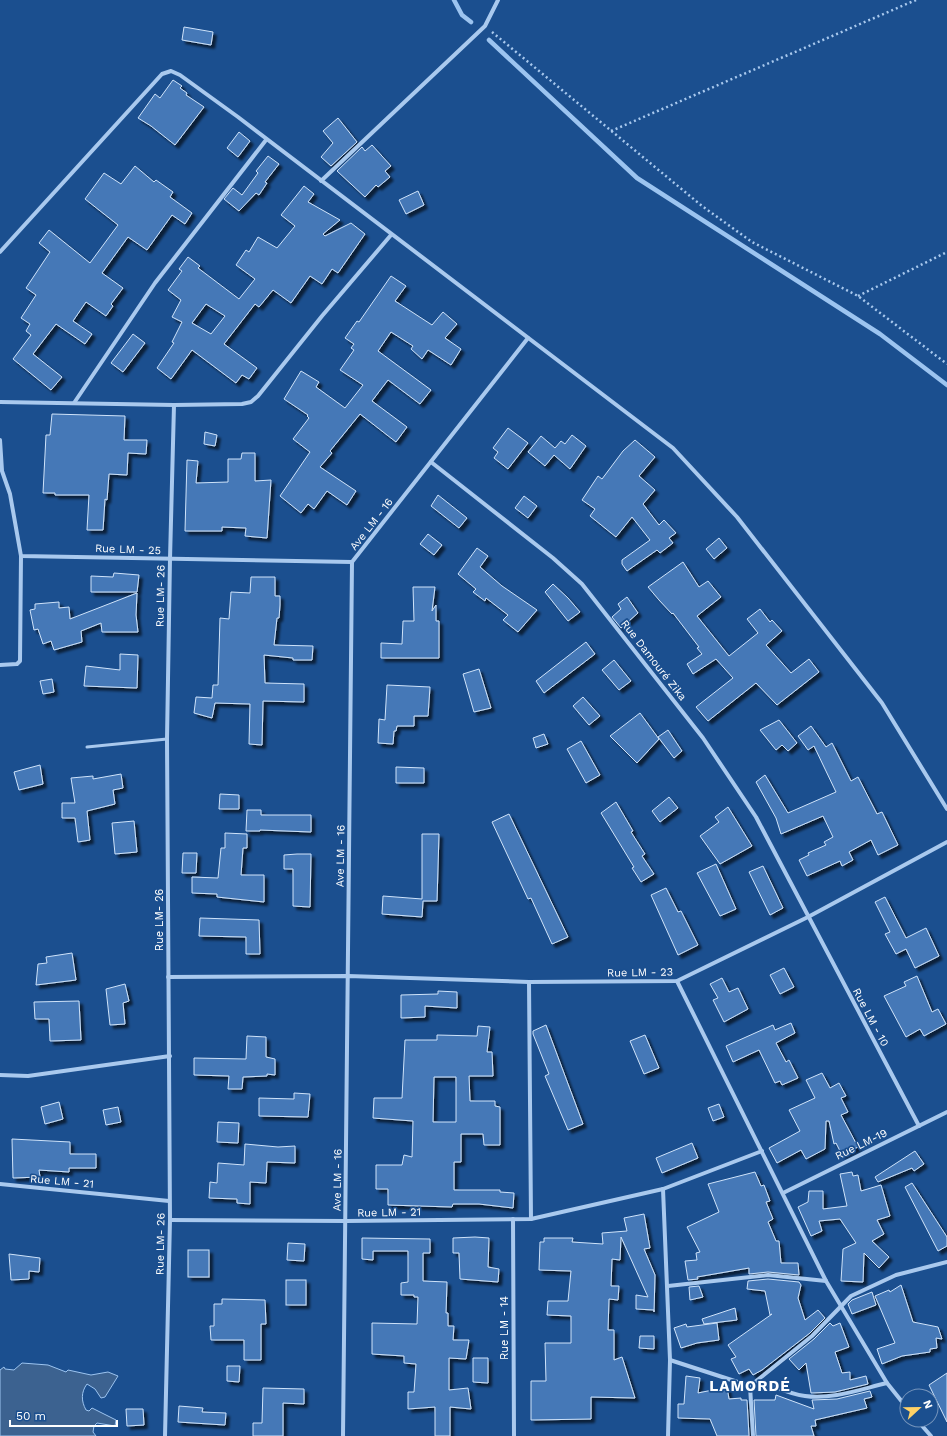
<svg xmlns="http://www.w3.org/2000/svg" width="947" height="1436" viewBox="0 0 947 1436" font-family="'Work Sans',sans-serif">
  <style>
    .water { fill: #3c6290; stroke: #9cc4f0 }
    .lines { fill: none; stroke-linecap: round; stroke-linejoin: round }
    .stream { stroke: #9cc4f0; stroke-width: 4.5 }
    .building { fill: #4478b7; stroke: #cfe3fa; fill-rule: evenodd; filter: url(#shadow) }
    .path { stroke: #a9c9ee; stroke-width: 2.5; stroke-dasharray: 2 3; stroke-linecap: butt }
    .service { stroke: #a9c9ee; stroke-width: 3 }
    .minor { stroke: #a9c9ee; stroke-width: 4 }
    .labels { text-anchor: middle; stroke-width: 3.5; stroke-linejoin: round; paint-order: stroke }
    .street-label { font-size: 11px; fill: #fff; stroke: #1b4f8f }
    .district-label { font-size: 15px; font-weight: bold; letter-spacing: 1px; fill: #fff; stroke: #1b4f8f }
  </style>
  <defs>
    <filter id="shadow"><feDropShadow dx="3.5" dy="3.5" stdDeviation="1" flood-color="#0009"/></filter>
  </defs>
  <rect width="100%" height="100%" fill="#1b4f8f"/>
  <path class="water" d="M22,1363l26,2 18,7 2,-2 23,5 17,-3 10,4 -13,21 -4,1 -6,-9 -8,-5c-6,8 -6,17 -1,26l3,1 3,-3 24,12 -1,6 -18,-3 -3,3 -1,6 3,4h-96v-66l4,-3 1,2 9,1z"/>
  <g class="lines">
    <g class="stream">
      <path d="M454,0l8,15 9,7"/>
      <path d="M489,40l148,138 243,156 67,51"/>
    </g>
  </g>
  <g class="building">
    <path d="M184,27l29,5 -2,13 -29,-5z"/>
    <path d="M173,80l9,6 -2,2 7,5 -1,2 18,12 -29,38 -24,-19 -13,-8 17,-24 5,4z"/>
    <path d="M338,118l19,24 -26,24 -10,-9 12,-14 -10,-12z"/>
    <path d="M239,132l11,9 -12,16 -11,-9z"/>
    <path d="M372,145l19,21 -6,5 5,6 -12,10 -2,-2 -11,12 -28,-26 25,-24 3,4z"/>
    <path d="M268,156l11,8 -14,18 2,1 -8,12 -3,-2 -17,18 -15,-12 9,-11 9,7 16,-22 -2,-2z"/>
    <path d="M135,166l19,16 2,-2 17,12 -3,5 22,16 -7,11 -13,-9 -25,35 -19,-13 -26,36 21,15 -12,16 2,2 -7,10 -20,-14 -13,19 19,13 -7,10 -29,-20 -23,30 29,23 -11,13 -38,-31 18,-24 -5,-4 4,-7 -9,-6 15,-23 -10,-7 24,-36 -11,-9 10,-13 41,33 28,-38 -33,-26 19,-26 17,11z"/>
    <path d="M304,186l10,8 -6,8 32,18 -17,14 2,2 26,-13 14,11 -27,39 -6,-4 -10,15 -12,-8 -19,27 -18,-13 -14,17 -4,-3 -31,40 33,24 -8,11 -7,-4 -6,8 -44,-33 -21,29 -14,-11 17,-25 -2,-1 10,-20 -10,-5 9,-17 -13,-10 14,-19 -3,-2 9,-12 12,9 -2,2 41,31 16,-20 -19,-14 10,-15 3,2 9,-15 19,11 18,-22 -14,-11zM206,304l19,12 -14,18 -19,-11z"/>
    <path d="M418,191l6,14 -18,9 -7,-14z"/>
    <path d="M391,276l15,10 -11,15 37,24 11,-13 14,12 -12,14 16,11 -10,16 -23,-15 -6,9 -11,-10 2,-3 -22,-14 -13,19 53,39 -11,14 -32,-24 -16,21 35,26 -11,15 -36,-28 -30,37 2,2 -12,14 36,24 -9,14 -20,-14 -13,18 -6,-5 -7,9 -21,-17 30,-44 -17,-13 16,-21 -2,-2 1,-1 -24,-16 17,-28 18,11 -3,5 29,21 18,-23 -23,-15 14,-20 -3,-2 3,-4 -9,-6 12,-17 2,1z"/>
    <path d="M133,334l12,9 -22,29 -12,-9z"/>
    <path d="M52,414l73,2 -1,24h23l-1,14 -18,-1 -1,22 -18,-1 -2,26 -2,-1 -2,31h-16l2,-35h-34v-2h-12l3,-58h4z"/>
    <path d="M508,428l20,15 -20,26 -14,-11 4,-6 -5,-4z"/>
    <path d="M205,432l12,3 -2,11 -11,-2z"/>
    <path d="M572,435l14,11 -16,23 -16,-14 -9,11 -17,-14 13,-16 14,12 6,-7 4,3z"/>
    <path d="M635,440l20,17 -16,19 16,14 -12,14 16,21 5,-5 12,13 -7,5 4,5 -13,10 -3,-3 -30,21 -5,-7v-4l28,-20 -18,-23 -16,20 -26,-21 5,-7 -13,-9 16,-24 4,3 21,-28z"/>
    <path d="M242,453h13v28l16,-1 -4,58 -22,-2 1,-8 -24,-1v4h-37l2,-71 11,1 -2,22 32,-1v-23h13z"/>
    <path d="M438,495l29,23 -8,10 -28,-22z"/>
    <path d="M524,496l13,10 -9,12 -13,-10z"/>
    <path d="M428,534l14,11 -8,10 -14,-11z"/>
    <path d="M719,538l8,10 -13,11 -8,-10z"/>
    <path d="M477,548l11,8 -8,11 22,19 35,24 -19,22 -15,-12 5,-5 -22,-17 -1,3 -12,-9 3,-3 -18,-15z"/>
    <path d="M683,562l16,25 9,-6 13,16 -24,19 32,40 29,-23 -11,-14 13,-10 10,13 2,-2 10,11 -16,14 25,28 18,-14 10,13 -42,33 -21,-22 -48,38 -12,-14 37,-29 -17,-19 -23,15 -6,-10 15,-10 -5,-6 2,-1 -26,-34 -1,1 -13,-14 -11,-13z"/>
    <path d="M114,573l25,2 -2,17h-46v-16l22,1z"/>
    <path d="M251,577h24v19h5v9l-1,13h-2l-3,27 39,1 -1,14h-19v-2l-29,-3 1,28 39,1v18l-41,-1 -1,44 -13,-1 1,-40 -35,-1 -3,15 -18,-5 2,-16 16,1 1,-13h5l2,-67 9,1 2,-27 19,1z"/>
    <path d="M553,584l15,14 12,14 -12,9 -23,-29z"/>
    <path d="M413,587h22l-3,24 4,-6v16h3v37h-58v-15l21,1 1,-23h11z"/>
    <path d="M137,593l-1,22 2,17h-36l-1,-9 -20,8 1,11 -28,8 -3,-9 -8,3 -5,-15 -4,1 -4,-20 5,-1v-5l24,-2v6l10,-1 1,12z"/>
    <path d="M627,597l11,16 -17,15 -9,-11 9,-8 -3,-5z"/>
    <path d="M586,642l9,12 -51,39 -8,-12z"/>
    <path d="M120,654l18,1 -1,33 -53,-2 2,-20 34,4z"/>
    <path d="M614,660l17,21 -12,9 -17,-20z"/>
    <path d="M479,669l12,39 -17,4 -11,-38z"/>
    <path d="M52,679l2,13 -11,2 -3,-13z"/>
    <path d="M387,685l43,2 -2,29h-14v10h-17l-1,5h-2l-1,13 -15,-1 1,-24 6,1z"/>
    <path d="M583,697l17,19 -11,9 -16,-19z"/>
    <path d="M640,713l19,26 -22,24 -27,-27z"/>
    <path d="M779,720l18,23 -9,8 -6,-6 -6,5 -16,-20z"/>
    <path d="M811,726l15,21 6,-4 19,38 7,-4 19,37 5,-2 16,33 -20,10 -7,-15 -22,12 4,8 -11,6 -2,-5 -33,15 -8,-16 10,-5 -1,-2 18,-8 -2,-3 9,-5 -10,-21 -42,18 -5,-16 -20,-36 9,-7 23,38 48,-21 -22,-46 -6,4 -10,-14z"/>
    <path d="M668,730l14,21 -8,7 -16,-21z"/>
    <path d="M544,734l4,10 -12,4 -3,-10z"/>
    <path d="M581,741l19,34 -14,8 -19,-34z"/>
    <path d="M40,765l3,19 -24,6 -5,-18z"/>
    <path d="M396,767l28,1v15h-28z"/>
    <path d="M121,774l2,14 -10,2 2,14 -28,7 3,29 -12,2 -3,-24h-13v-15h13l-4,-25 22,-2v3z"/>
    <path d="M220,794l19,1v14h-20z"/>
    <path d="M669,797l9,11 -18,14 -8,-11z"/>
    <path d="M616,802l17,29 -2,1 14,22 -3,2 12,18 -13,8 -9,-14 2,-1 -33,-54z"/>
    <path d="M728,807l24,39 -32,18 -20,-28 19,-14 -4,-5z"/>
    <path d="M247,810h14v5h50v17l-51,-2v1h-14z"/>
    <path d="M509,814l59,123 -16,7 -21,-46 -3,1 -36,-77z"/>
    <path d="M134,821l3,31 -22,2 -3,-31z"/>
    <path d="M225,833l22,1v14h-4l-2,27h23v27l-47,-5v-3l-25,-1v-16l26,1 3,-30h4z"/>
    <path d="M422,834h17l-2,67h-14l-1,16 -40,-3 1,-18 39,3z"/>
    <path d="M183,853h14l-1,20h-14z"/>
    <path d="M297,854h14l-1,53 -17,-1v-37h-9v-14z"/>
    <path d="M716,864l20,45 -16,7 -23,-43z"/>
    <path d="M763,866l20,42 -13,7 -21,-43z"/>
    <path d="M666,888l12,24 3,-1 17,34 -20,10 -27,-60z"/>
    <path d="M885,897l21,41 20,-10 13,28 -24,12 -9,-19 -10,5 -11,-20 5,-2 -15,-30z"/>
    <path d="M200,918l59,2 1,34h-14v-17l-47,-1z"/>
    <path d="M72,953l4,27 -40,5 2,-21 9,-1 -1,-6z"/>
    <path d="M784,968l10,19 -14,7 -10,-19z"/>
    <path d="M917,976l15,36 6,-3 8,15 -22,12 -4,-7 -14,8 -22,-41 22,-10 -2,-4z"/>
    <path d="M722,978l7,14 9,-4 10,21 -24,13 -11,-22 5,-2 -8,-14z"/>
    <path d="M125,984l4,17 -6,2 2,21 -15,1 -4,-36z"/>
    <path d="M438,991l19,1v16l-32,-2v11l-24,1v-23l37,-1z"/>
    <path d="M79,1001l2,39 -31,1 -1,-22h-14l-1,-17z"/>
    <path d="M791,1023l4,10 -19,10 10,19 3,-2 9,18 -16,7 -2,-4 -5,2 -16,-33 -26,12 -7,-16 47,-21 2,5z"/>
    <path d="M546,1025l37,99 -15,6 -23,-54 4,-2 -16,-40v-3z"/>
    <path d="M478,1026l12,1 -3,25h5l1,24h-24l1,25h25v5l5,1v38h-16l-1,-11h-22v28h-7v28h46v2l14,1 -1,15 -34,-4h-26l-1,3 -64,-2v-16h-12v-24h26l2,-10 8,2 1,-36 -40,-3 1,-20h28l3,-58h32v-5l40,1zM434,1077h22v45h-23z"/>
    <path d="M645,1035l14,33 -15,6 -14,-33z"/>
    <path d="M247,1036l19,1v20l9,2v16l-8,-1v2l-24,1 -1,12h-14l1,-13 -35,-1v-17l52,1z"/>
    <path d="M822,1073l8,15 9,-5 7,13 -5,2 7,14 -7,3 17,32 -16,8 -6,-12 -2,1 -5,-23h-3l-1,28 -19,10 -5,-9 -24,13 -8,-15 31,-17 -11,-21 26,-12 -9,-18z"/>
    <path d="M294,1093l16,1 -2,23 -49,-1v-18l35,1z"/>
    <path d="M59,1102l4,17 -18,5 -4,-17z"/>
    <path d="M719,1104l5,13 -11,4 -5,-13z"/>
    <path d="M118,1107l3,15 -15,3 -3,-15z"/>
    <path d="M218,1122l21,1 -1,20 -21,-1z"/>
    <path d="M12,1139l58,3v12h26v14h-27v4l-30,-2 1,7 -27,1z"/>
    <path d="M692,1143l6,15 -36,15 -6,-15z"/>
    <path d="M245,1144l33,3 17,-1v17l-28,-1 -1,21 -16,-1v22l-13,-1v-4l-28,-1 1,-16 7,1 1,-20 26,2z"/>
    <path d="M915,1151l9,13 -10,7 -2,-3 -34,14 -3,-5z"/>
    <path d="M755,1172l6,14 3,-1 6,16 -4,1 7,17 -5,3 8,19h3l2,22h17l1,12 -31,-3 -19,2v-6l-52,9 1,2 -10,1 -3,-19 12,-1 -1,-7 4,-1 -13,-25 32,-15 -11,-28z"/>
    <path d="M852,1172l1,4 5,-1 3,16 20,-6 9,31 -13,4 7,14 -12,7 17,16 -10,11 -15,-15 -1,29 -22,-1 2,-32 13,-6 -16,-24 -21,2 3,10 -11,5 -13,-29 10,-5 1,-11h14v18l24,-3 -7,-32z"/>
    <path d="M912,1183l35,54v9l-9,5 -33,-64z"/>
    <path d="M644,1214l6,34 -6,1 11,26 -1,37v-2l-18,-1v-14l12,2 -27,-60 -1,23 -8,-1 -1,27h8l-1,14 -9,-1 -1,31h6v30l8,-3 13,41 -44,-1v22l-60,1v-39h15l-1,-38h26v-27l-24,-1 1,-14h20l3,-30 -32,-1 1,-28h4v-4h29l-1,4 31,2 -1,-11 25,-2 -3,-13z"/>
    <path d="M475,1237l14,1 -1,29 11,2 -1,13 -38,-3 -1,-26h-6v-15z"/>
    <path d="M362,1238l68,1v14h-7v28l24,1 -1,31h2v13h6l-1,14h16l-3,19 -17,-1v32l19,-2 3,21 -21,-2v29h-15v-29l-27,2v-17h6l2,-28 -12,-1v-7l-32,-2v-31l45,1 1,-27h-4v-2h-13v-12l7,-1v-31h-35v9l-11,-1z"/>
    <path d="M288,1243l17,1 -1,17 -17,-1z"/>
    <rect x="188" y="1250" width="21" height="27"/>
    <path d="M9,1254l31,4 -1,14 -10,-1v8l-18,1z"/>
    <path d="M768,1279l31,3 2,3 -3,13 7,22 13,-10 7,8 -15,15 -48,37 -9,5 -4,-6 -10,5 -8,-15 5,-2 -8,-12 44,-31 -2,1 -5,-24 -18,-2 1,-8z"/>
    <rect x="286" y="1280" width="20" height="25"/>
    <path d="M901,1285l12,37 25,5 4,12 -6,-1 1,10 -7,1v3l-28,4 -20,8 -5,-15 18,-6 -20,-47 14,-6 1,2z"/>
    <path d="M699,1286l4,11 -13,3 -1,-13z"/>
    <path d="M872,1292l4,13 -24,9 -4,-10 4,-4z"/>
    <path d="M222,1299l43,1 1,24h-5v36h-17v-20h-33l-1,-14h4v-22h8z"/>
    <path d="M735,1308l2,12 -33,4 -2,-5z"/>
    <path d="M717,1323l2,17 -22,3 -16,5 -7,-20 12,-4 1,3z"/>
    <path d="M830,1323l3,3 7,-3 9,24 -14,5 7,21 8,-1v8l16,-4 2,8 -33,8 -24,1 -5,-30 -7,7 -10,-11 25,-20z"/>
    <path d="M640,1336h14v13l-15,-1z"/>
    <path d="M473,1358h15v25l-15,-1z"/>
    <path d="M227,1366h13l-1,16 -12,-1z"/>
    <path d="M947,1373v49l-18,-37z"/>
    <path d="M686,1376l14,2 -2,15 29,-6 2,12 12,-1v2h6l2,36h-32l-7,-17 -32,-1v-14h6z"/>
    <path d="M263,1388l41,1v15l-21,-1v33h-30v-13h9z"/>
    <path d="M870,1391l2,6 -8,2 3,9 -52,12 1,6h-5l3,10h-58l-2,-36h21l1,-5 38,14 -2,-9 25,-1z"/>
    <path d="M179,1406l24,2 -1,4 24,1 -1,12 -47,-3z"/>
    <path d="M126,1409h17l1,16 -17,1z"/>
  </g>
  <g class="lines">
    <g class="path">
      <path d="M492,32l210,174 50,36 106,54 89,68"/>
      <path d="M611,131l305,-131"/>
      <path d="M858,296l89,-44"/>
    </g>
    <path class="service" d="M87,747l80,-8"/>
    <g class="minor">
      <path d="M321,181l164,-155 13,-26"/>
      <path d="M0,252l162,-178 9,-3 9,4 58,42 435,331 64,69 145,186 65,106"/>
      <path d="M0,402l174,3 68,-1 9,-2 7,-6 64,-80 69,-81"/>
      <path d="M74,403l81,-120 111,-143"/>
      <path d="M0,440l2,31 8,23 11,62 331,6"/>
      <path d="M431,462l122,96 29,26 121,154 53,79 163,309"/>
      <path d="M0,665l17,-1 3,-3 1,-105"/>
      <path d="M168,977l180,-1 181,6 148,-1 131,-64 139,-75"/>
      <path d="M677,981l149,300 61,102 20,25"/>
      <path d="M529,982l2,237"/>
      <path d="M0,1075l28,1 142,-20"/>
      <path d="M0,1184l169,17"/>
      <path d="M663,1189l7,171 -2,76"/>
      <path d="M783,1193l164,-81"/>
      <path d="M513,1219l1,217"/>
      <path d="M170,1220l176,1 185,-2 132,-30 99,-38"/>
      <path d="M668,1286l100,-11 58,6"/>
      <path d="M670,1360l80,26 62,-50 39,-40 45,-21 51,-13"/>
      <path d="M758,1381c15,5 31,13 47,15 27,4 56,-7 82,-13"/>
      <path d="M750,1386l3,50"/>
      <path d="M917,1420l14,16"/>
      <path d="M165,1436l5,-216 -3,-481 3,-180 4,-154"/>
      <path d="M343,1436l9,-874 176,-224"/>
    </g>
  </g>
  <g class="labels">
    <g class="street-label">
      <text transform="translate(371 524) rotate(-52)" y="4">Ave LM - 16</text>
      <text transform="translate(128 549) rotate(2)" y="4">Rue LM - 25</text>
      <text transform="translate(160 596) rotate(-89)" y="4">Rue LM- 26</text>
      <text transform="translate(654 660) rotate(52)" y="4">Rue Damouré Zika</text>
      <text transform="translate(340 856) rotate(-89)" y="4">Ave LM - 16</text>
      <text transform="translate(159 920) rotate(-90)" y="4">Rue LM- 26</text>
      <text transform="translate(640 972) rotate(-1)" y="4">Rue LM - 23</text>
      <text transform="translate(871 1017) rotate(62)" y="4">Rue LM - 10</text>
      <text transform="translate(861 1144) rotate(-26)" y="4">Rue LM-19</text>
      <text transform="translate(337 1180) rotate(-89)" y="4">Ave LM - 16</text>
      <text transform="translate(62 1181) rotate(5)" y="4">Rue LM - 21</text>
      <text transform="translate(389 1212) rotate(-1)" y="4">Rue LM - 21</text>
      <text transform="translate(160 1244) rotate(-89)" y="4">Rue LM- 26</text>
      <text transform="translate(504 1328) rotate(-90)" y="4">Rue LM - 14</text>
    </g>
    <g class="district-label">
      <text x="750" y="1391">LAMORDÉ</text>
    </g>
  </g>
  <g transform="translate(919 1408) rotate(68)"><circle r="19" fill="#1b4f8f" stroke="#7695bc"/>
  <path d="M0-3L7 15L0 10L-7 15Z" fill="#ffd166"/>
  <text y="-6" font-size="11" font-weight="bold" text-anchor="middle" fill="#ffffff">N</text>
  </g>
  <path d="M10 1420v6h107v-6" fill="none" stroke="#ffffff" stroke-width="2"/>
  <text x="16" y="1420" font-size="12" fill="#ffffff" stroke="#1b4f8f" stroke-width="3" paint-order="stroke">50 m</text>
</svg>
